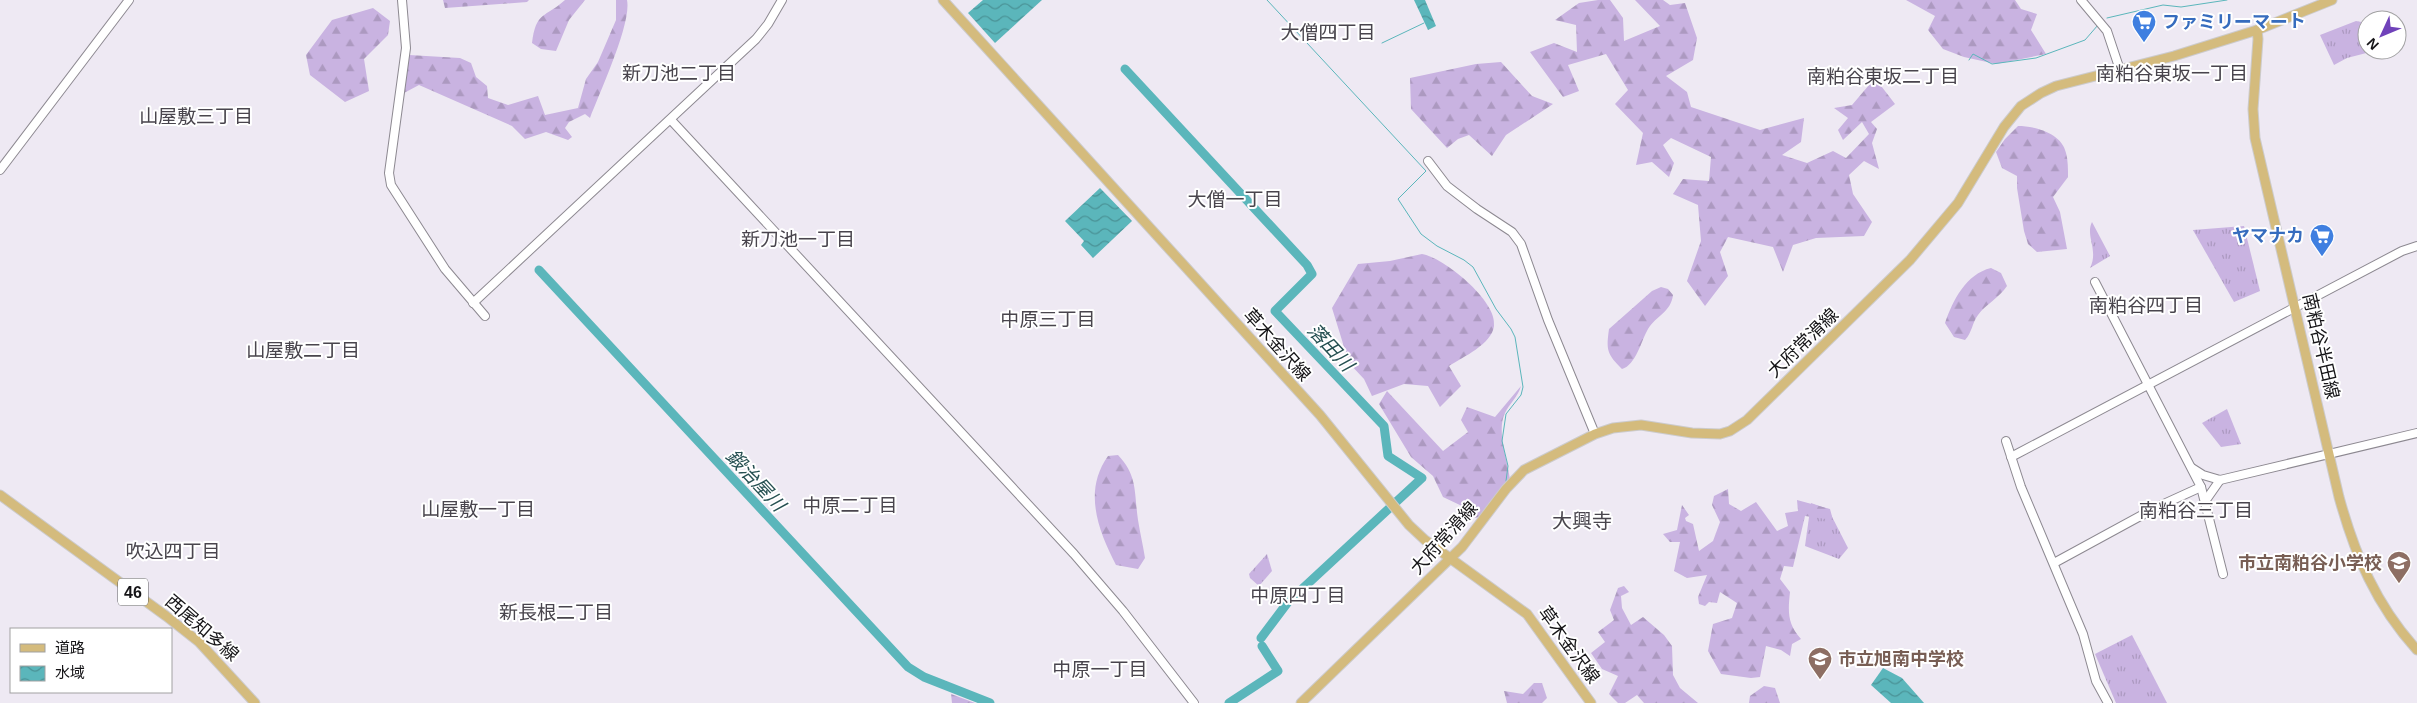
<svg xmlns="http://www.w3.org/2000/svg" width="2417" height="703" viewBox="0 0 2417 703" font-family="Helvetica,'Noto Sans JP',sans-serif">
  <style>
    .grass { fill: url(#grass-tufts) }
    .forest { fill: url(#forest-firs) }
    .cemetery { fill: url(#cemetery-stones) }
    .water { fill: url(#water-waves) }
    .lines { fill: none; stroke-linecap: round; stroke-linejoin: round }
    .stream { stroke: #5bb6bb; stroke-width: 1 }
    .river { stroke: #5bb6bb; stroke-width: 9 }
    .minor-casing { stroke: #8d8991; stroke-width: 10 }
    .major-casing { stroke: #cccbcc; stroke-width: 11 }
    .minor { stroke: #fff; stroke-width: 8 }
    .major { stroke: #d4bb7d; stroke-width: 9 }
    .labels { text-anchor: middle; stroke-width: 4; stroke-linejoin: round; paint-order: stroke }
    .shield { fill: #fff; stroke: #5b5a5d; stroke-width: 1 }
    .shield-label { font-size: 16px; font-weight: bold; fill: #151417 }
    .shop-label { font-size: 18px; font-weight: bold; fill: #366cbe; stroke: #fff; text-anchor: start }
    .street-label { font-size: 18px; fill: #151417; stroke: #fff }
    .education-label { font-size: 18px; font-weight: bold; fill: #785e54; stroke: #fff; text-anchor: end }
    .neighbourhood-label { font-size: 19px; fill: #49454d; stroke: #fff }
    .water-label { font-size: 19px; font-style: italic; fill: #265052; stroke: #fff }
    .quarter-label { font-size: 20px; fill: #49454d; stroke: #fff }
  </style>
  <defs>
    <pattern id="grass-tufts" width="24" height="20" patternUnits="userSpaceOnUse" patternTransform="scale(1.25)"><rect width="24" height="20" fill="#c9b3e1"/><path d="M3 7l-1-3M5 7V3M7 7l1-3M15 17l-1-3M17 17v-4M19 17l1-3" fill="none" stroke="#ac99c0"/></pattern>
    <pattern id="forest-firs" width="22" height="20" patternUnits="userSpaceOnUse" patternTransform="scale(1.25)"><rect width="22" height="20" fill="#c9b3e1"/><path d="M5 1l3.5 6h-7zM16 11l3.5 6h-7z" fill="#ac99c0"/></pattern>
    <pattern id="cemetery-stones" width="16" height="16" patternUnits="userSpaceOnUse" patternTransform="scale(1.25)"><rect width="16" height="16" fill="#c9b3e1"/><path d="M2 7V4a2 2 0 0 1 4 0v3zM10 15v-3a2 2 0 0 1 4 0v3z" fill="#ac99c0"/></pattern>
    <pattern id="water-waves" width="16" height="10" patternUnits="userSpaceOnUse" patternTransform="scale(1.25)"><rect width="16" height="10" fill="#5bb6bb"/><path d="M0 5q4-4 8 0t8 0" fill="none" stroke="#4a9397"/></pattern>
  </defs>
  <rect width="100%" height="100%" fill="#eee9f3"/>
  <g class="grass">
    <path d="M2356,21l11,2v27h11l-31,8 -13,7 -14,-30z"/>
    <path d="M2092,222l18,34 -20,12c9,-18 -5,-32 2,-46z"/>
    <path d="M2244,226l16,65 -26,11 -41,-72z"/>
    <path d="M2227,409l14,35 -20,3 -19,-24z"/>
    <path d="M1811,503l17,6 20,39 -9,11 -34,-13z"/>
    <path d="M1267,554l5,17 -13,15 -9,-8 -1,-4z"/>
    <path d="M2132,635l35,68h-51l-21,-49z"/>
  </g>
  <g class="forest">
    <path d="M565,0h20l-16,20 -13,31 -15,-2 -9,-6c4,-32 13,-25 33,-43z"/>
    <path d="M616,0h11c5,23 -28,94 -37,118l-5,-4 -16,8 -4,6 7,9 -4,3 -22,-8 -21,7 -13,-13 -93,-41 -15,8 5,-38 51,3 11,5 5,14 11,9 1,12 20,7 30,-9 7,19 33,-7 8,-29 12,-17 18,-42z"/>
    <path d="M1598,0h12l13,18 1,23 36,-15 -25,-26h28l7,5 15,-2 12,35 -4,22 -27,16 21,16 4,15 69,23 44,-12 -3,24 -19,13 25,8 26,-12 13,7 23,-24 -7,-12 -19,18 -5,-10 10,-12 -14,-10 18,-3 23,-27 20,26 -24,18 6,7 -5,14 7,26 -15,-8 -15,14 4,19 19,28 -8,14 -48,2 -23,7 -10,27 -10,-25 -45,-10 -8,15 8,24 -23,30 -18,-25 14,-40 -3,-36 -25,-11 10,-15 26,2 2,-24 -40,-19 -8,7 11,18 -5,14 -17,-15 -16,3 7,-32 -28,-29 13,-14 -22,-36 -38,11 11,26 -16,6 -33,-45 24,-9 23,9 -1,-27 -21,-5 24,-17z"/>
    <path d="M1906,0h109l6,9 16,5 -6,16 15,24 -50,10 -32,-7 -21,-8 -15,-19 7,-14z"/>
    <path d="M373,8l17,13 -2,14 -24,24 5,32 -24,11 -35,-27 -4,-20 26,-35z"/>
    <path d="M1501,62l31,34 21,8 -47,31 -14,21 -23,-21 -11,4 -11,9 -36,-39 -1,-31 66,-14z"/>
    <path d="M2018,126c17,0 44,7 48,27 2,7 2,16 2,24l-15,20 7,15 7,37 -30,3 -9,-8 -4,-13 -7,-43v-12l-15,-8 -6,-16 9,-13z"/>
    <path d="M1422,254c21,3 76,47 72,72 -2,18 -31,31 -45,40l12,20 -21,21 -12,-21 -24,-2 -32,12 -8,-17 -15,-16 -17,-55 26,-44 32,-3z"/>
    <path d="M1991,268l10,5 6,13c-8,12 -21,18 -29,29 -6,8 -6,18 -13,25l-11,-3 -9,-14c8,-23 21,-49 46,-55z"/>
    <path d="M1661,287l7,2 5,6c-2,17 -17,21 -25,34 -7,12 -12,36 -26,40 -15,-15 -16,-19 -13,-40l43,-38z"/>
    <path d="M1521,386c-3,11 -12,18 -16,27 -9,18 3,48 5,67l-30,37 -13,2 -5,-13 -19,-9 -10,-21 -22,-19 -32,-53 8,-13 56,60 25,-19 -7,-12 6,-13 28,10z"/>
    <path d="M1118,455c20,21 16,38 20,65 2,13 5,25 7,38l-7,11 -22,-4c-18,-35 -33,-74 -8,-109z"/>
    <path d="M1728,489l1,15 12,7 15,-9 21,29 11,-5 -3,-13 13,-2 -1,-11 33,9 3,11 -28,-4 -12,51 -9,-1 -4,13 10,13c-2,19 -3,32 11,47l-9,5 -2,12 -9,-6 -15,-4 -6,31 -9,1 -30,-4 -13,-23 5,-27 19,-6 5,-15 -17,-11 -3,11 -8,-1 -4,4 -6,-2 -1,-7 9,-22 -20,3 -13,-7 6,-29h-10l-7,-8 14,-4 5,-25 7,10 -4,3 1,3 7,3 6,27 14,-10 7,-19 -8,-17 2,-9z"/>
    <path d="M1624,586l5,6 -8,4 1,12 9,17 12,-8 21,18 8,11 1,29 7,13 18,15h-54l-7,-8 -12,8h-7l-9,-9 9,-18 -16,-7 -11,-16 14,-11 -7,-10 16,-12 -4,-10 8,-22z"/>
    <path d="M1534,683h8l5,15 -5,5h-35l-3,-12 19,3z"/>
    <path d="M1764,686l11,2 5,15h-31l1,-7z"/>
    <path d="M951,694l24,9h-23z"/>
  </g>
  <path class="cemetery" d="M443,0h86l-2,2 -82,6z"/>
  <g class="water">
    <path d="M983,0h59l-47,43 -27,-30z"/>
    <path d="M1414,0h11l11,26 -8,4z"/>
    <path d="M1100,188l32,33 -39,37 -12,-13 3,-4 -19,-20z"/>
    <path d="M1883,668l19,10 22,25h-33l-20,-18z"/>
  </g>
  <g class="lines">
    <g class="stream">
      <path d="M1267,0l159,171 -28,28 23,35 16,12 27,14 9,7 23,42 15,20 4,8 8,50 -2,8 -15,19 -4,27 6,25 -2,15"/>
      <path d="M2107,18l56,-13 18,2 46,-7"/>
      <path d="M1382,43l42,-20"/>
      <path d="M1969,60l4,-6 19,10 44,-6 49,-18 13,-15"/>
    </g>
    <g class="river">
      <path d="M1125,69l182,196 5,9 -37,37 109,115 4,30 34,22 -134,124 -27,36"/>
      <path d="M539,270l369,397 16,10 66,26"/>
      <path d="M1229,703l49,-32 -16,-25"/>
    </g>
    <defs>
      <g id="minor">
        <path d="M402,0l4,48 -17,125 2,12 54,84 40,47"/>
        <path d="M2081,0l26,31 13,39"/>
        <path d="M671,120l403,434 49,57 71,92"/>
        <path d="M1428,161l19,25 30,23 35,23 9,12 27,76 47,114"/>
        <path d="M0,170l129,-170"/>
        <path d="M2095,282l106,205 22,87"/>
        <path d="M473,303l283,-264 12,-15 14,-24"/>
        <path d="M2006,441l15,46 62,147 13,47 12,22"/>
        <path d="M2011,457l391,-206 15,-5"/>
        <path d="M2192,468l11,7 17,5 197,-47"/>
        <path d="M2206,500l14,-20"/>
        <path d="M2054,563l101,-55 46,-21"/>
      </g>
      <g id="major">
        <path d="M943,0l377,415 89,110 16,15 102,74 64,89"/>
        <path d="M2257,30l1,9 -5,70 2,29 84,359c16,58 37,108 78,153"/>
        <path d="M0,495l166,121 33,26 56,61"/>
        <path d="M1301,703l161,-156 44,-58 18,-19 71,-36 18,-6 28,-3 51,8 28,1 10,-3 17,-11 163,-160 48,-57 46,-76 17,-21 20,-13 15,-7 118,-30 83,-26 75,-30"/>
      </g>
    </defs>
    <use href="#minor" class="minor-casing"/>
    <use href="#major" class="major-casing"/>
    <use href="#minor" class="minor"/>
    <use href="#major" class="major"/>
  </g>
  <defs>
    <symbol id="supermarket-pin" viewBox="-11 -11 22 30"><path d="M0 17L-7.5 6A9.5 9.5 0 1 1 7.5 6Z" fill="#3f7fe0" stroke="#fff"/><path d="M-6-5.5h2.5l.6 2H6L4.5 2H-2.5L-4.4-4H-6ZM-1.5 3.2a1.3 1.3 0 1 0 .1 0ZM3 3.2a1.3 1.3 0 1 0 .1 0Z" fill="#fff"/></symbol>
    <symbol id="school-pin" viewBox="-11 -11 22 30"><path d="M0 17L-7.5 6A9.5 9.5 0 1 1 7.5 6Z" fill="#8d6e63" stroke="#fff"/><path d="M0-5L7-2L0 1L-7-2ZM-4 1L0 2.5L4 1V4Q0 6-4 4Z" fill="#fff"/></symbol>
  </defs>
  <g fill-rule="evenodd">
    <use href="#supermarket-pin" x="2130" y="8" width="28" height="38"/>
    <use href="#supermarket-pin" x="2308" y="222" width="28" height="38"/>
    <use href="#school-pin" x="2385" y="549" width="28" height="38"/>
    <use href="#school-pin" x="1806" y="645" width="28" height="38"/>
  </g>
  <g class="labels">
    <rect class="shield" x="118" y="578.5" width="30" height="27" rx="4"/>
    <g class="shield-label">
      <text x="133" y="598">46</text>
    </g>
    <g class="shop-label">
      <text x="2162" y="28">ファミリーマート</text>
      <text x="2304" y="242" text-anchor="end">ヤマナカ</text>
    </g>
    <g class="street-label">
      <text transform="translate(1803 343) rotate(-44)" y="6">大府常滑線</text>
      <text transform="translate(1277 345) rotate(48)" y="6">草木金沢線</text>
      <text transform="translate(2321 346) rotate(77)" y="6">南粕谷半田線</text>
      <text transform="translate(1444 538) rotate(-48)" y="6">大府常滑線</text>
      <text transform="translate(202 628) rotate(41)" y="6">西尾知多線</text>
      <text transform="translate(1569 645) rotate(54)" y="6">草木金沢線</text>
    </g>
    <g class="education-label">
      <text x="2382" y="569">市立南粕谷小学校</text>
      <text x="1838" y="665" text-anchor="start">市立旭南中学校</text>
    </g>
    <g class="neighbourhood-label">
      <text x="1328" y="39">大僧四丁目</text>
      <text x="679" y="80">新刀池二丁目</text>
      <text x="2172" y="80">南粕谷東坂一丁目</text>
      <text x="1883" y="83">南粕谷東坂二丁目</text>
      <text x="196" y="123">山屋敷三丁目</text>
      <text x="1235" y="206">大僧一丁目</text>
      <text x="798" y="246">新刀池一丁目</text>
      <text x="2146" y="312">南粕谷四丁目</text>
      <text x="1048" y="326">中原三丁目</text>
      <text x="303" y="357">山屋敷二丁目</text>
      <text x="850" y="512">中原二丁目</text>
      <text x="478" y="516">山屋敷一丁目</text>
      <text x="2196" y="517">南粕谷三丁目</text>
      <text x="173" y="558">吹込四丁目</text>
      <text x="1298" y="602">中原四丁目</text>
      <text x="556" y="619">新長根二丁目</text>
      <text x="1100" y="676">中原一丁目</text>
    </g>
    <g class="water-label">
      <text transform="translate(1331 347) rotate(47)" y="7">落田川</text>
      <text transform="translate(756 480) rotate(47)" y="7">鍛治屋川</text>
    </g>
    <g class="quarter-label">
      <text x="1582" y="528">大興寺</text>
    </g>
  </g>
  <rect x="10" y="628" width="162" height="65" fill="#ffffff" stroke="#a1a1a2"/>
  <rect x="20" y="644" width="25" height="8" fill="#d4bb7d" stroke="#a1a1a2"/>
  <text x="55" y="653" font-size="15" fill="#151417">道路</text>
  <rect x="20" y="666" width="25" height="15" fill="url(#water-waves)" stroke="#a1a1a2"/>
  <text x="55" y="678" font-size="15" fill="#151417">水域</text>
  <g transform="translate(2382 35) rotate(226)"><circle r="24" fill="#ffffff" stroke="#a1a1a2"/>
  <path d="M0-4L9 19L0 12L-9 19Z" fill="#7042ba"/>
  <text y="-8" font-size="14" font-weight="bold" text-anchor="middle" fill="#151417">N</text>
  </g>
</svg>
